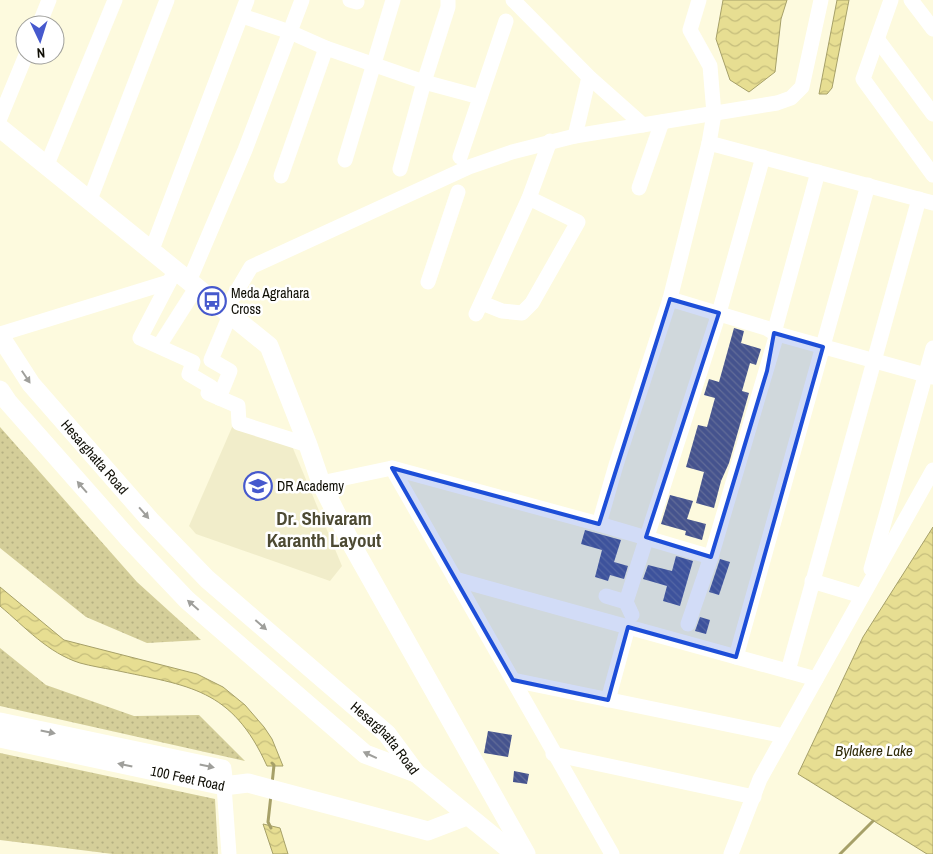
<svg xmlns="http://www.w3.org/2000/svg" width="933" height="854" viewBox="0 0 933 854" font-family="'Archivo Narrow',sans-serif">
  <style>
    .built { fill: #f1edca }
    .grass { fill: url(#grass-dots) }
    .water { fill: url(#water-waves); stroke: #a6a068 }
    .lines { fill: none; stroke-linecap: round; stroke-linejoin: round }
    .stream { stroke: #a6a068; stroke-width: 3 }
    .building { fill: url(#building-back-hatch) }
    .minor { stroke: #fff; stroke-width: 15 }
    .major { stroke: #fff; stroke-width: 19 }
    .oneway { fill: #9f9f9b }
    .marked { fill: #1d4ed8; fill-opacity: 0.2; stroke: #1d4ed8; stroke-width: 4; stroke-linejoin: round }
    .labels { text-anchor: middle; stroke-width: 5; stroke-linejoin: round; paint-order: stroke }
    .poi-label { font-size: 14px; fill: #0f0e05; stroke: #fff; text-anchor: start }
    .street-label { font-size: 14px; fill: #0f0e05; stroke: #fff }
    .water-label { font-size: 15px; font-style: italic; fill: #302b09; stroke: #fff }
    .district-label { font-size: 19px; font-weight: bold; fill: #4d4a33; stroke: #fff }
  </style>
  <defs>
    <pattern id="grass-dots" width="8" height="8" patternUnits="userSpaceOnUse" patternTransform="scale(1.25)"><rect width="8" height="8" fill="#d4ce99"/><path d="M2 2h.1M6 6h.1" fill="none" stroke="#b5b082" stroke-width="1.8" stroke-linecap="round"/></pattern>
    <pattern id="water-waves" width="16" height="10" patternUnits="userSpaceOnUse" patternTransform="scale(1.25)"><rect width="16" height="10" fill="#e7de92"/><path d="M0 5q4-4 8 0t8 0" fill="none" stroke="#c5bd7c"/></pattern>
    <pattern id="building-back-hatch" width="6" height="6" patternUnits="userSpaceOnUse" patternTransform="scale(1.25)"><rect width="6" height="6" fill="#45538e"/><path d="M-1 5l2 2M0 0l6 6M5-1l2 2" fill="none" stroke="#626c98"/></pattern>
  </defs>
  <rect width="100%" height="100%" fill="#fdfade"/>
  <path class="built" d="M233,425l59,21 50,120 -12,15 -134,-47 -7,-8z"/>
  <g class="grass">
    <path d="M0,427l137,155 64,58 -54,3 -61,-26 -86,-69z"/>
    <path d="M0,648l46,37 88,31 65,-1 46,46 -245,-55z"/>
    <path d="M0,753l215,46 3,55h-105l-113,-14z"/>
  </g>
  <g class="water">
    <path d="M723,0h64l-6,19 -6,53 -26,20 -19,-12 -14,-41z"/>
    <path d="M837,0h12l-17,88 -5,6h-8z"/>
    <path d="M933,527v327h-6l-129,-80 65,-137z"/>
    <path d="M0,587l64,53 133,34 26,13 22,18 19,22 8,12 11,27h-16c-35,-78 -78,-80 -153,-96 -11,-2 -23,-4 -34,-7 -32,-10 -55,-36 -80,-57z"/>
    <path d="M263,824l17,4 8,26h-15z"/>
  </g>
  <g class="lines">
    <g class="stream">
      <path d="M272,784l2,-19 -2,-2"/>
      <path d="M271,828l-3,-6 3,-27"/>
      <path d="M840,854l33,-33"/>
    </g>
  </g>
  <g class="building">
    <path d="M734,328l10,3 -3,12 20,6 -5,16 -6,-2 -8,28 7,2 -20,70 -8,18 -7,27 -18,-5 8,-31 -18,-5 12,-42 9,2 8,-29 -11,-3 5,-16 10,3z"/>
    <path d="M670,495l23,6 -6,18 19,5 -4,16 -17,-5 1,-4 -25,-7z"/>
    <path d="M585,530l36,10 -7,22 14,4 -4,13 -14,-4 -2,6 -13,-4 7,-27 -21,-6z"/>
    <path d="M676,556l17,5 -13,45 -17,-5 4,-15 -24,-7 5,-14 24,6z"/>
    <path d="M720,559l10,3 -11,33 -10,-3z"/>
    <path d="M700,617l10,3 -4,14 -11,-3z"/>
    <path d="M488,731l24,4 -4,22 -24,-4z"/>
    <path d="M514,771l15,3 -2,10 -14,-2z"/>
  </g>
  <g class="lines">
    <g class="minor">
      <path d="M350,0l7,2"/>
      <path d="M513,0l76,77 54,48"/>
      <path d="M891,0l-28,79 70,96"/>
      <path d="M911,0l22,29"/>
      <path d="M242,16l48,16 36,16 98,34 56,15"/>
      <path d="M39,25l10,-25"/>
      <path d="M878,40l55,74"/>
      <path d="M0,118l26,-63"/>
      <path d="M575,136l14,-59"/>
      <path d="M709,143l224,60"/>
      <path d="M460,157l46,-136"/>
      <path d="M345,160l48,-160"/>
      <path d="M46,167l69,-167"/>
      <path d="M400,169l24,-87 24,-75v-7"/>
      <path d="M818,172l-44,161 159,44"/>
      <path d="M281,176l45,-128"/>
      <path d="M639,188l23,-66"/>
      <path d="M89,202l78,-202"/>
      <path d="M151,252l96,-252"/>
      <path d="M175,271l-35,67 53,24 -4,12 22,13 -3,6 30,13 1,17 69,22"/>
      <path d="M187,280l3,-1 55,-129 57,-150"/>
      <path d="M428,282l30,-90"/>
      <path d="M670,299l96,29 8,5 2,4 -65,220 -23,67"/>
      <path d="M482,303l20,8 20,2 10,-10 46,-81 -49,-24 21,-57"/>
      <path d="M225,311l26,-44 218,-100 43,-15 63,-16 202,-33 14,-5 11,-11 19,-87"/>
      <path d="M476,314l53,-116"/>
      <path d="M0,334l169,-52"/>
      <path d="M159,346l37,-58"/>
      <path d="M219,398l11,-27 -19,-11 19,-45"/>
      <path d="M392,468l220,386"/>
      <path d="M321,483l71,-15 207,56 112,33"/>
      <path d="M599,524l17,-59 54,-166 39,-156 5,-29 -4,-48 -20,-36 9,-30"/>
      <path d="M871,569l62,-221"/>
      <path d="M455,579l361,100"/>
      <path d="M812,581l50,15"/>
      <path d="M606,596l20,6"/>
      <path d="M632,615l-6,-13 93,-289 44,-156"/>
      <path d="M736,657l132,-472"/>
      <path d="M788,671l131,-472"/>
      <path d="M513,680l271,56"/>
      <path d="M608,700l20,-73"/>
      <path d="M553,754l201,43"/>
      <path d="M224,786l5,68"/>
      <path d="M731,854l29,-75 173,-309"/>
    </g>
    <g class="major">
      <path d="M0,128l269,218 39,99 13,38 31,62 174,309"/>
      <path id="s1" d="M0,336l31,48 119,136 57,59 180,155 29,39 99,81"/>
      <path d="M0,390l8,12 121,137 58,61 178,154 51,19"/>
      <path d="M0,722l222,47 2,17"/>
      <path id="s2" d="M0,738l224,48 24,-3 180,48 39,-15"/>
    </g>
  </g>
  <defs><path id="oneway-solid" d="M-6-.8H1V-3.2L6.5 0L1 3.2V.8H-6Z" transform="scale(1.25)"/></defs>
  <g class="oneway">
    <use href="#oneway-solid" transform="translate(26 377) rotate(56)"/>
    <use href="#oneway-solid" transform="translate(82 487) rotate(-131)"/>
    <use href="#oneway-solid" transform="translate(144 513) rotate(49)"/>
    <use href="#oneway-solid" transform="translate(193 605) rotate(-139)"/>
    <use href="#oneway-solid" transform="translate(261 625) rotate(41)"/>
    <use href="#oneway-solid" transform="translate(48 732) rotate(12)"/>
    <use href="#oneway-solid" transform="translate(370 755) rotate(-155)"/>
    <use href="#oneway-solid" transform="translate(125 765) rotate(-168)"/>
    <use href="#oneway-solid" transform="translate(207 766) rotate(12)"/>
  </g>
  <path class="marked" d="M670,299l49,14 -73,224 65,20 56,-186 7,-38 49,14 -87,310 -108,-30 -20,73 -95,-20 -121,-212 207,56z"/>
  <defs>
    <symbol id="bus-ring" viewBox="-11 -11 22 22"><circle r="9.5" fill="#fff" stroke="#4659cd" stroke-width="1.5"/><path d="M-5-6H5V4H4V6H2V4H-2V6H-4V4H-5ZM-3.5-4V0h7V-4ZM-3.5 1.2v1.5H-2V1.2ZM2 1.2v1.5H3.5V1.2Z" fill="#4659cd"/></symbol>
    <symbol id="university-ring" viewBox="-11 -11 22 22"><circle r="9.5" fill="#fff" stroke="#4659cd" stroke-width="1.5"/><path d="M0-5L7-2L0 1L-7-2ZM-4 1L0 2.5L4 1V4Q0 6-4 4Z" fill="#4659cd"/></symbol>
  </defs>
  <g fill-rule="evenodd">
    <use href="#bus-ring" x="196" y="285" width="32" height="32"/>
    <use href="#university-ring" x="242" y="470" width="32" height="32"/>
  </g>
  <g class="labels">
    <g class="poi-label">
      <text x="231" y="298">Meda Agrahara<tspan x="231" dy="16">Cross</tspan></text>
      <text x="277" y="491">DR Academy</text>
    </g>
    <g class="street-label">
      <text dy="5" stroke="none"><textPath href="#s1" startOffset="154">Hesarghatta Road</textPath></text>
      <text dy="5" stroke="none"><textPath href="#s1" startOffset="559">Hesarghatta Road</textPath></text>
      <text dy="5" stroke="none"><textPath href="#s2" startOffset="192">100 Feet Road</textPath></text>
    </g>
    <g class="water-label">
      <text x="874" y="756">Bylakere Lake</text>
    </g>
    <g class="district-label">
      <text x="324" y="525">Dr. Shivaram<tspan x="324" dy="22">Karanth Layout</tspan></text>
    </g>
  </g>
  <g transform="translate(40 40) rotate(176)"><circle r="24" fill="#ffffff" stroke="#9f9f9b"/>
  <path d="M0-4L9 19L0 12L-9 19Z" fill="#4659cd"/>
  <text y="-8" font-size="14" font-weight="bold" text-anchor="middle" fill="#0f0e05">N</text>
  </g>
</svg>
